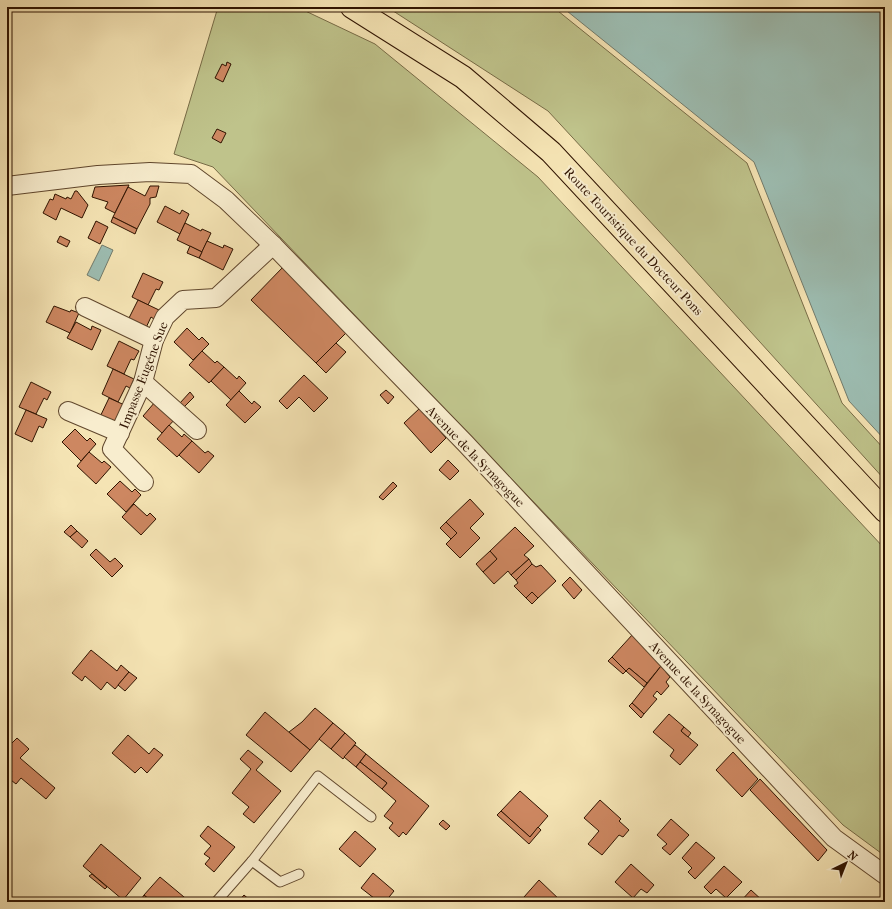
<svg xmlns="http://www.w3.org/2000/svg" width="892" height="909" viewBox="0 0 892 909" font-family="'IM FELL French Canon',serif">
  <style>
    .green { fill: #bfc38b; stroke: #776b46 }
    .water { fill: #9dbeb3; stroke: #717a6b }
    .building { fill: #cd8761; stroke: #2f1300 }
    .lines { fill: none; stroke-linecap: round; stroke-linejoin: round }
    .lane-casing { stroke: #60472d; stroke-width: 11 }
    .street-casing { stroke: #60472d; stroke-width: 20 }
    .highway-casing { stroke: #2f1300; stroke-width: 24 }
    .lane { stroke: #f8edce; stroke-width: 9 }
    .street { stroke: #f8edce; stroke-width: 18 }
    .highway { stroke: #f5e4b4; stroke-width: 22 }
    .labels { text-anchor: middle; stroke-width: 4; stroke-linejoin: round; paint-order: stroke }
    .street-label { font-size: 13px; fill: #2f1300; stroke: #f8edce }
  </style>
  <rect width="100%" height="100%" fill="#f5e4b4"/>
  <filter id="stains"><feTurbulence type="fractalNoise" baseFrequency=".005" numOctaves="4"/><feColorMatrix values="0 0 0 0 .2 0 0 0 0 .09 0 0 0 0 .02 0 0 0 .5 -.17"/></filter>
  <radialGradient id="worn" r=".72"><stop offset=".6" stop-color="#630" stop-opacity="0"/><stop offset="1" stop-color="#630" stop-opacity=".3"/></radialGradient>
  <g class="green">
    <path d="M218,7h79l78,37 163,133 347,372v307l-42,-31 -630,-658 -39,-13z"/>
    <path d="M387,7h166l194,156 95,240 43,47v30l-203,-224 -134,-145z"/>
  </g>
  <g class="water">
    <path d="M562,7h323v433l-36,-39 -95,-239z"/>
    <path d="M102,245l11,5 -14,31 -12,-6z"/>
  </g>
  <g class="building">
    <path d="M227,62l4,2 -8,18 -8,-4 7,-14 4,2z"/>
    <path d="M217,129l9,4 -5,10 -9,-5z"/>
    <path d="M129,185l-14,28 -10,-5 3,-6 -16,-5 3,-10z"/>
    <path d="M150,186h9l-3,11 -6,1v6l-13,25 -24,-12 15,-30 17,9z"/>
    <path d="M75,191h2l11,14 -6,13 -21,-10 -5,12 -13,-7 7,-14 3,1 2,-6 11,5 1,-2 4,2z"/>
    <path d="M165,206l15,8 2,-4 7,4 -9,20 -23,-12z"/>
    <path d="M113,217l24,12 -2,5 -24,-12z"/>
    <path d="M96,221l12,6 -8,17 -12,-6z"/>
    <path d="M185,223l16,8 1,-2 9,4 -9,19 -25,-12z"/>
    <path d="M60,236l10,5 -3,6 -10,-5z"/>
    <path d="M207,241l16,7 1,-3 9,4 -10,21 -24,-12z"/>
    <path d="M190,246l12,6 -3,6 -12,-5z"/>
    <path d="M284,266l65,64 -33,33 -65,-63z"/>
    <path d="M143,273l20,9 -4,8 -3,-1 -8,16 -16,-8z"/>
    <path d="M138,300l21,10 -5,9 -3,-2 -7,15 -18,-8z"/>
    <path d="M54,306l16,6 1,-2 8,3 -9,20 -24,-11z"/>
    <path d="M76,322l15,8 1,-4 9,4 -9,20 -25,-12z"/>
    <path d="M187,328l12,12 3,-3 7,7 -16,16 -19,-18z"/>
    <path d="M119,341l20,10 -5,9 -3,-1 -7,15 -17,-8z"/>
    <path d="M336,343l10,9 -20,21 -10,-10z"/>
    <path d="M202,351l13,12 2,-2 7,6 -15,16 -20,-18z"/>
    <path d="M224,367l13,12 2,-3 7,7 -15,17 -20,-19z"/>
    <path d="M113,369l21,10 -4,9 -4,-2 -8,16 -16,-8z"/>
    <path d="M304,375l24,23 -14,14 -15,-15 -12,12 -8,-8z"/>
    <path d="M31,382l20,10 -4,8 -3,-2 -8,16 -17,-7z"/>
    <path d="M386,390l8,7 -6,7 -8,-9z"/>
    <path d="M239,391l13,13 2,-3 7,6 -16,16 -19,-18z"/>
    <path d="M190,392l4,5 -10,10 -4,-4z"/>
    <path d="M109,398l20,9 -15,22 -16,-8z"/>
    <path d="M155,402l22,15 -15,16 -19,-17z"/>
    <path d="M420,408l26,30 -15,15 -27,-30z"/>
    <path d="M26,410l21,9 -4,9 -4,-2 -7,16 -17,-8z"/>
    <path d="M169,425l13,12 2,-3 8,7 -15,16 -20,-18z"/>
    <path d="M75,429l12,12 3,-3 6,6 -15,17 -19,-19z"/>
    <path d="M192,441l13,12 3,-2 6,5 -15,17 -20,-18z"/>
    <path d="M89,452l13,11 2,-2 7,6 -15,17 -19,-18z"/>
    <path d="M448,460l11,11 -9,9 -11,-10z"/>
    <path d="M120,481l12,11 3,-3 6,6 -15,17 -19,-18z"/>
    <path d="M393,482l4,4 -14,14 -4,-3z"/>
    <path d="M470,499l14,15 -14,14 10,10 -20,20 -14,-14 11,-11 -11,-11z"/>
    <path d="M134,504l13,12 3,-3 6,6 -15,16 -19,-18z"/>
    <path d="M446,522l11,11 -6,6 -11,-11z"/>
    <path d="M71,525l6,6 -7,6 -6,-5z"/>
    <path d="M515,527l19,19 -10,9 5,4 -18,16 -3,-4 -14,13 -11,-12 14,-13 -7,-8z"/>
    <path d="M77,531l11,10 -6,7 -12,-11z"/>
    <path d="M96,549l14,13 5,-4 8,8 -11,11 -22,-22z"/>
    <path d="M490,551l7,8 -14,13 -7,-8z"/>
    <path d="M529,559l3,5 -16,16 -5,-5z"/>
    <path d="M532,564l4,3 5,-2 15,16 -18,17 -6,-6 -6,6 -12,-12 4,-3 -2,-3z"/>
    <path d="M570,577l12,13 -8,9 -12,-14z"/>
    <path d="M532,592l6,6 -6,6 -6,-6z"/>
    <path d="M633,634l28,32 -14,17 -18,-15 -3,3 -14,-14z"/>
    <path d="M91,650l26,21 4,-6 8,7 -14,17 -8,-7 -6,8 -16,-14 -3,5 -10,-8z"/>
    <path d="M612,657l14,14 -3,3 -15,-13z"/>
    <path d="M661,666l9,11 -4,5 3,4 -8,9 -4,-4 -4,5 4,3 -13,15 -12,-11z"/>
    <path d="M629,668l18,15 -3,4 -18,-16z"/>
    <path d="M129,672l8,6 -12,13 -7,-6z"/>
    <path d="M632,703l12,11 -3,4 -12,-12z"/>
    <path d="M315,708l18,15 -23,27 -21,-18 13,-10z"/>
    <path d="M265,712l45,38 -19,22 -45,-37z"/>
    <path d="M669,714l15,13 -3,4 17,14 -18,20 -10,-9 4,-6 -21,-18z"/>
    <path d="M333,723l12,10 -14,16 -12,-10z"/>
    <path d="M684,727l7,6 -3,4 -7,-6z"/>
    <path d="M345,733l11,10 -13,16 -12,-10z"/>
    <path d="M128,735l21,19 5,-6 9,7 -16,18 -6,-6 -6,6 -23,-20z"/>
    <path d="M17,738l12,11 -9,9 35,30 -9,11 -25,-21 -5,6 -9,-7 5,-6 -5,-4v-19z"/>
    <path d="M355,745l11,9 -10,13 -12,-10z"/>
    <path d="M248,750l15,12 -7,8 25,21 -27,32 -11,-9 6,-7 -17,-14 19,-24 -11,-10z"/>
    <path d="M733,752l25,27 -16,18 -26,-27z"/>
    <path d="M366,754l63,52 -23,29 -3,-3 -4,5 -10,-9 4,-5 -9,-7 12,-15 -14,-12 5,-6 -27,-21z"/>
    <path d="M360,762l27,21 -5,6 -26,-22z"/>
    <path d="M760,779l67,71 -9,11 -68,-71z"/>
    <path d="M520,791l28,25 -18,21 -29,-26z"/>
    <path d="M600,800l21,19 -2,2 10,9 -6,7 -4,-2 -17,20 -14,-11 11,-13 -15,-13z"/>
    <path d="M501,811l29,26 8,-10 3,3 -12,14 -32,-29z"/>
    <path d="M671,819l18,16 -19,20 -8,-7 5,-4 -10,-9z"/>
    <path d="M443,820l7,6 -4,4 -7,-6z"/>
    <path d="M208,826l27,21 -21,25 -9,-8 5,-6 -6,-4 7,-8 -11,-10z"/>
    <path d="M355,831l21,18 -16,18 -21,-18z"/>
    <path d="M696,842l19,16 -20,21 -7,-7 4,-4 -10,-10z"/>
    <path d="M101,844l40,34 -18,22 -40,-34z"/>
    <path d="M631,864l23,21 -7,8 -6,-4 -8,9 -18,-16z"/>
    <path d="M724,866l18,16 -16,16 -10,-9 -5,5 -7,-7z"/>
    <path d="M373,873l21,18 -9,11h-6l-18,-14z"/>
    <path d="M92,874l15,13 -2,2 -16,-13z"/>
    <path d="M160,877l30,25h-38l-8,-7z"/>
    <path d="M539,880l23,22h-32l-6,-5z"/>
    <path d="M751,890l13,12h-24z"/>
    <path d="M144,895l8,7 -12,-1z"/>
    <path d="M244,895l8,7h-14z"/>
  </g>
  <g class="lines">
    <defs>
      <g id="lane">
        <path d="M252,861l28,21 19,-8"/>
        <path d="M216,902l36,-41 66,-85 53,41"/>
      </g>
      <g id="street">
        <path d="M7,186l91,-11 52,-3 41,2 35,26 47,45 192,198 369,395 51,37"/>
        <path d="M85,307l69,33"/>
        <path d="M143,382l54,48"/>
        <path d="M68,411l52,22"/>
        <path d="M144,482l-32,-33 31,-67 11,-42 11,-23 18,-17 33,-2 57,-53"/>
      </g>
      <path id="highway" d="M352,7l111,70 88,75 334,359"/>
    </defs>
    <use href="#lane" class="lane-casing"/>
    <use href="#street" class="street-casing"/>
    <use href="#highway" class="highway-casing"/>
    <use href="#lane" class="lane"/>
    <use href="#street" class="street"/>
    <use href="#highway" class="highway"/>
  </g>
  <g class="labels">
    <g class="street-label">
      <text transform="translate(634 241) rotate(47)" y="5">Route Touristique du Docteur Pons</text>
      <text transform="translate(143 375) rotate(-69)" y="5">Impasse Eugéne Sue</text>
      <text transform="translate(476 456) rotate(46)" y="5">Avenue de la Synagogue</text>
      <text transform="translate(698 692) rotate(47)" y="5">Avenue de la Synagogue</text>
    </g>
  </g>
  <rect width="892" height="909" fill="none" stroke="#f5e4b4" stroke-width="24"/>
  <rect x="8" y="8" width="876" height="893" fill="none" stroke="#2f1300" stroke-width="2"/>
  <rect x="12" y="12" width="868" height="885" fill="none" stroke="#2f1300"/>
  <g transform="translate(846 863) rotate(43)" stroke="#f8edce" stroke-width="3" paint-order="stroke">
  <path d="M0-3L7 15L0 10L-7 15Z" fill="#2f1300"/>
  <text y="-6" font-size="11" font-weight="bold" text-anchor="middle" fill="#2f1300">N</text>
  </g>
  <rect width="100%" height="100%" filter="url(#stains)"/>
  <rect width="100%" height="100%" fill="url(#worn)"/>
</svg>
